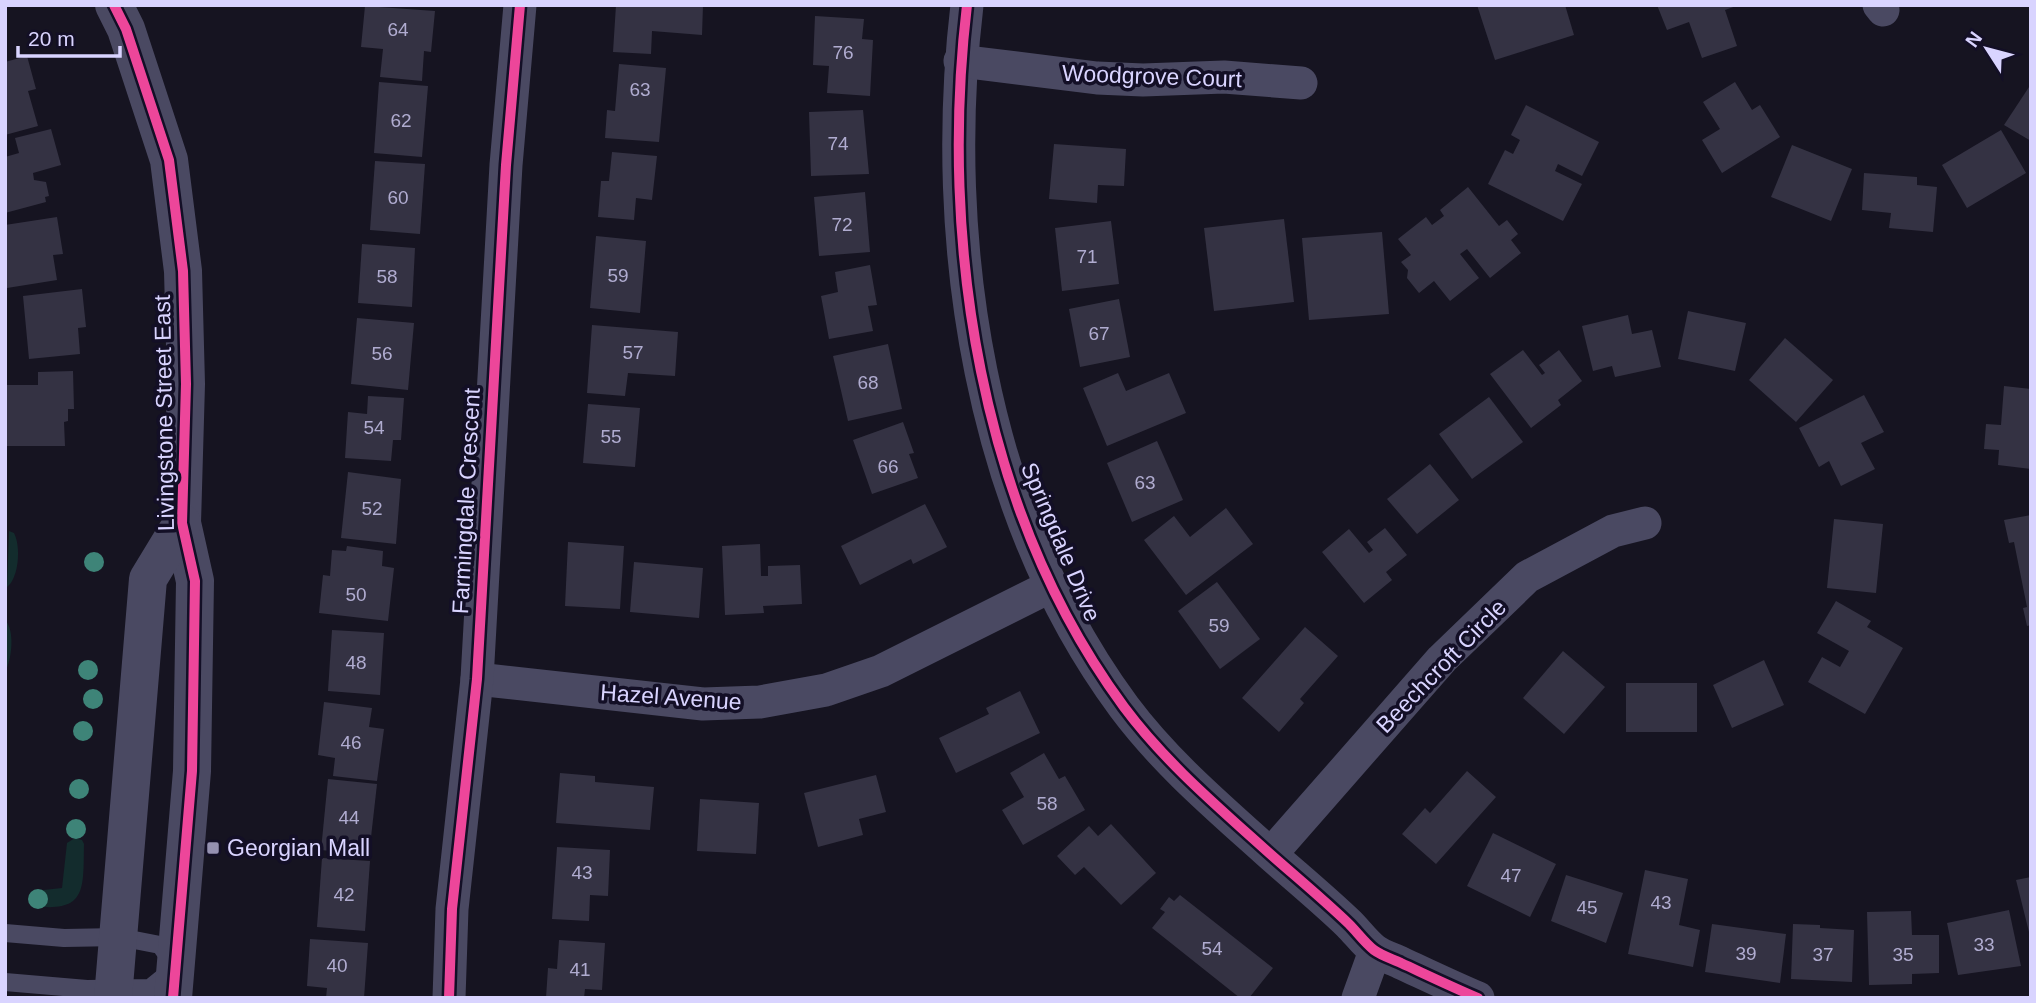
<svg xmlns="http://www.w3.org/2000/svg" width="2036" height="1003" viewBox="0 0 2036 1003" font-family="Arial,sans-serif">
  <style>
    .green { fill: #132c2d }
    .building { fill: #343243 }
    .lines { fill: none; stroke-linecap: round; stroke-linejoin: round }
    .service { stroke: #4a4962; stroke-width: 18 }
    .minor { stroke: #4a4962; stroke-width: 33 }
    .tertiary { stroke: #4a4962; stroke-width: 38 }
    .cycleway-casing { stroke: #130f26; stroke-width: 15 }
    .cycleway { stroke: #ed469a; stroke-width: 10 }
    .tree { fill: #3e8478 }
    .poi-dot { fill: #9591b1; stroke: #130f26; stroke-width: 2.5 }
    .labels { text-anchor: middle; stroke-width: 7; stroke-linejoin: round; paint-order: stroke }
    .number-label { font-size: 19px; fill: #b0acd0 }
    .street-label { font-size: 23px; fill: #d9d4ff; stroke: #130f26 }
    .poi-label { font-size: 23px; fill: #d9d4ff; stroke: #130f26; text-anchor: start }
  </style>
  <rect width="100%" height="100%" fill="#161421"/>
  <g class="green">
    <path d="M9,531l5,2c7,13 5,45 -7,54z"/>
    <path d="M5,620c10,10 7,39 0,52z"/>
    <path d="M75,838l7,2 2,4c-1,43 4,69 -50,62l-5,-6 5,-9 28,-3 5,-45z"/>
  </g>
  <g class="building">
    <path d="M616,5h87l-1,30 -50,-4 -1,23 -38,-2z"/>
    <path d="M1477,5h88l9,30 -79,25z"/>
    <path d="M1657,5h82l-14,5 12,36 -35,12 -13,-36 -22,8z"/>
    <path d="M365,6l70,5 -4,41 -7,-1 -2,30 -42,-4 3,-28 -22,-2z"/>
    <path d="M815,16l49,3 -2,20 11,1 -3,56 -43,-3 2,-27 -16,-1z"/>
    <path d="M27,56l9,33 -8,2 10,35 -33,9v-73z"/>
    <path d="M619,64l47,4 -7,74 -54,-4 2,-28 8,1z"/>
    <path d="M379,82l49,4 -6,71 -48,-4z"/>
    <path d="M1735,82l17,28 8,-5 20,32 -58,36 -20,-33 18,-11 -17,-27z"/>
    <path d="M2031,84v57l-27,-16z"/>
    <path d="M1526,105l73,37 -17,34 -24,-12 -3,7 27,13 -19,37 -75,-37 17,-34 8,4 7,-14 -9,-5z"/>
    <path d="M863,110l6,64 -58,2 -2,-64z"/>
    <path d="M51,129l10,36 -28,8 1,7 12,2 3,14 -4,1 1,5 -41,11v-56l14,-4 -4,-15z"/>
    <path d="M2001,130l25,43 -59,35 -25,-43z"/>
    <path d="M1054,144l72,5 -2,37 -26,-1 -1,18 -48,-4z"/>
    <path d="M1792,145l60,24 -21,52 -60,-24z"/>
    <path d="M612,152l45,4 -5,44 -16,-2 -2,22 -36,-3 3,-36h8z"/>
    <path d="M375,161l50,3 -5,70 -50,-4z"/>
    <path d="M1864,173l53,4v8l20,2 -4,45 -44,-4 2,-15 -29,-3z"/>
    <path d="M1468,187l31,39 8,-6 11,14 -7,6 10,13 -31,25 -23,-29 -7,5 19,24 -29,23 -16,-20 -15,12 -12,-15 1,-8 -7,-8 10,-7 -13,-16 28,-22 6,8 12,-9 -4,-6z"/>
    <path d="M865,192l5,60 -51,4 -5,-59z"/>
    <path d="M57,217l6,37 -10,1 4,25 -50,8 -2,-63z"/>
    <path d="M1284,219l10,83 -80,9 -10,-83z"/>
    <path d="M1111,221l8,63 -57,7 -7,-63z"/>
    <path d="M1382,232l7,82 -80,6 -7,-82z"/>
    <path d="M596,236l50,5 -6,72 -50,-5z"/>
    <path d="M362,244l53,4 -3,59 -54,-4z"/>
    <path d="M870,265l7,40 -9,1 5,25 -44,8 -8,-43 17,-4 -3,-20z"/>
    <path d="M82,289l4,38 -8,1 2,26 -51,5 -6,-63z"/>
    <path d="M1119,299l11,58 -50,10 -11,-58z"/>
    <path d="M1688,311l58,12 -11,48 -57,-12z"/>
    <path d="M1628,315l4,19 20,-4 9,37 -46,10 -3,-11 -19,5 -11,-45z"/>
    <path d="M357,318l57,5 -6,67 -57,-6z"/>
    <path d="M592,325l86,7 -3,44 -47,-3 -3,23 -38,-3z"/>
    <path d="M1785,338l48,42 -37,42 -47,-42z"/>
    <path d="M888,344l14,65 -54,12 -15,-65z"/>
    <path d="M1523,350l19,25 3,-2 -6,-8 20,-15 23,31 -24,19 3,5 -30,23 -41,-54z"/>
    <path d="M73,371l1,38h-6v12l-4,1 1,24h-60v-61h33v-13z"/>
    <path d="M1118,373l8,18 43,-18 17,40 -79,33 -24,-58z"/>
    <path d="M2004,386l27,3v80l-33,-4 1,-15 -15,-1 2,-25 15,1z"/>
    <path d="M1864,395l20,37 -23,11 14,26 -34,17 -12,-25 -10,6 -20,-39z"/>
    <path d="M368,396l36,2 -3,42h-8l-2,21 -46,-3 3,-46 19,2z"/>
    <path d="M1489,397l34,45 -51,37 -33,-45z"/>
    <path d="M588,404l52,4 -5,59 -52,-4z"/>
    <path d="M903,422l11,31 -5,1 9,24 -46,16 -19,-54z"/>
    <path d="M1157,441l26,59 -51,22 -25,-59z"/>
    <path d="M1430,464l29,36 -42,34 -30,-35z"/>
    <path d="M348,472l53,7 -5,65 -55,-6z"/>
    <path d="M925,504l22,43 -34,17 -2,-5 -51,26 -19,-39z"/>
    <path d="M1226,508l27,36 -67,51 -42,-55 30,-24 16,21z"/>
    <path d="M2031,515v110l-4,1 -4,-18 4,-1 -13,-65 -5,1 -5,-23z"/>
    <path d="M1834,519l49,5 -7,69 -49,-5z"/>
    <path d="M1385,528l22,27 -21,17 6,8 -28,23 -42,-51 27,-23 20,24 4,-3 -6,-8z"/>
    <path d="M568,542l56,4 -4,63 -55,-3z"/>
    <path d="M760,544l1,32h7v-10l32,-1 2,39 -39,2 1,7 -39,2 -3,-69z"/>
    <path d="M347,546l36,5 -1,15 12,2 -6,53 -69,-8 4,-38 7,1 2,-26 14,1z"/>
    <path d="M634,562l69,6 -4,50 -69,-6z"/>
    <path d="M1217,582l43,57 -40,30 -42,-58z"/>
    <path d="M1836,601l35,20 -4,6 36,21 -38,66 -57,-32 14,-25 18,10 9,-16 -32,-18z"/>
    <path d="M1305,627l33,29 -38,43 4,4 -25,29 -37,-34z"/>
    <path d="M332,630l52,3 -4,62 -52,-4z"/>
    <path d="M1563,651l42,36 -41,47 -41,-36z"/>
    <path d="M1764,660l20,45 -52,23 -19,-43z"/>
    <rect x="1626" y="683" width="71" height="49"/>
    <path d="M1020,691l20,42 -84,40 -17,-35 50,-24 -3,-6z"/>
    <path d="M324,702l48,6 -3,19 15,2 -7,52 -44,-5 2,-18 -17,-3z"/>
    <path d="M1044,753l15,26 6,-3 20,34 -62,35 -21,-35 22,-13 -14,-24z"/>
    <path d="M1467,771l29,26 -60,67 -34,-30 23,-26 5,5z"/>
    <path d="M560,773l35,3v6l59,5 -4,43 -94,-7z"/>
    <path d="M876,775l10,37 -27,7 4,16 -45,12 -14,-54z"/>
    <path d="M328,779l49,5 -8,71 -48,-5z"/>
    <path d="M700,799l59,4 -3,51 -59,-3z"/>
    <path d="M1111,824l45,49 -35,32 -37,-38 -9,8 -18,-19 32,-30 9,10z"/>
    <path d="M1493,833l63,31 -26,53 -63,-31z"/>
    <path d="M557,847l53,3 -2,46 -18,-1 -1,26 -37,-2z"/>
    <path d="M322,858l48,3 -5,70 -48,-4z"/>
    <path d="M1645,870l43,9 -9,46 21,5 -7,37 -65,-13z"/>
    <path d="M1566,875l57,18 -17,50 -55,-22z"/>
    <path d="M2031,877v59h-1l-14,-56z"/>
    <path d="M1180,895l93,73 -24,30h-9l-88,-70 13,-16 -5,-3 9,-12 5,4z"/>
    <path d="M2009,910l12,56 -63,9 -11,-52z"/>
    <path d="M1911,911l1,24h27v38l-27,1v10l-43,1 -2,-73z"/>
    <path d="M1712,924l74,10 -6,49 -75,-11z"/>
    <path d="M1793,924l27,1v3l34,2 -2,52 -61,-3z"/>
    <path d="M310,939l58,4 -4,55h-38l1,-10 -20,-2z"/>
    <path d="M559,940l46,3 -3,47 -17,-1 -1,9h-38l2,-30 9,1z"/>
  </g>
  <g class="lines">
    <path class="service" d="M5,933l59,5 55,-1 41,8 16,22 -26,21 -63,1 -82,-7"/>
    <g class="minor">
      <path d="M967,5c-28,236 13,507 157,702 41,55 93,99 144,145 27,24 55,47 81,72 8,8 16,19 25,26 8,6 19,9 27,13 26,12 51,24 77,35"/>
      <path d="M1879,5l4,5"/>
      <path d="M960,61l137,17 46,2 81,-3 77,6"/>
      <path d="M477,679l226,25 57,-2 66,-12 55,-19 170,-85"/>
      <path d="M1271,854l171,-195 85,-82 86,-46 32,-8"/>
      <path d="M449,998l3,-89 25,-230 29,-514 14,-160"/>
      <path d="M1358,998l17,-47"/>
    </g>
    <g class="tertiary">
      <path d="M114,5l12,24 43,131 14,111 3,113 -4,139 13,58 -3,190 -19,227"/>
      <path d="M113,998l35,-419 34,-56"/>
    </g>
    <defs>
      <g id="cycleway">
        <path d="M114,5l12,24 43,131 14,111 3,113 -4,139 13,58 -3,190 -19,227"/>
        <path d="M967,5c-28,236 13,507 157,702 41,55 93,99 144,145 27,24 55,47 81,72 8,8 16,19 25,26 8,6 19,9 27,13 26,12 51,24 77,35"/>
        <path d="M449,998l3,-89 25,-230 29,-514 14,-160"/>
      </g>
    </defs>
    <use href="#cycleway" class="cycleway-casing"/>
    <use href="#cycleway" class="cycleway"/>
  </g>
  <g class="tree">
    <circle cx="94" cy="562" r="10"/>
    <circle cx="88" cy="670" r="10"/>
    <circle cx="93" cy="699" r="10"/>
    <circle cx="83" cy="731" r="10"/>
    <circle cx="79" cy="789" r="10"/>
    <circle cx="76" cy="829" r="10"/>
    <circle cx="38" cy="899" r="10"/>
  </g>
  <rect class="poi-dot" x="206" y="841" width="14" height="14" rx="3.5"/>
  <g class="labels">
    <g class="number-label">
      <text x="398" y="36">64</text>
      <text x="843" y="59">76</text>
      <text x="640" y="96">63</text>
      <text x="401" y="127">62</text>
      <text x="838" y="150">74</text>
      <text x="398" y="204">60</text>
      <text x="842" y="231">72</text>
      <text x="1087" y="263">71</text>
      <text x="618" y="282">59</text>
      <text x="387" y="283">58</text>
      <text x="1099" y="340">67</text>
      <text x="633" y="359">57</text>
      <text x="382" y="360">56</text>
      <text x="868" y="389">68</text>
      <text x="374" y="434">54</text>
      <text x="611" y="443">55</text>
      <text x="888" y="473">66</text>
      <text x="1145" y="489">63</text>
      <text x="372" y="515">52</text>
      <text x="356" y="601">50</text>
      <text x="1219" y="632">59</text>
      <text x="356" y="669">48</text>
      <text x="351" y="749">46</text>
      <text x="1047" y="810">58</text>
      <text x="349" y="824">44</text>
      <text x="582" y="879">43</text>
      <text x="1511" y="882">47</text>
      <text x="344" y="901">42</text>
      <text x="1661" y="909">43</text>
      <text x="1587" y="914">45</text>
      <text x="1984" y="951">33</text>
      <text x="1212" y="955">54</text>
      <text x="1746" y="960">39</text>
      <text x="1823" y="961">37</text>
      <text x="1903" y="961">35</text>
      <text x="337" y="972">40</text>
      <text x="580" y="976">41</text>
    </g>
    <g class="street-label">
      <text transform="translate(1152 76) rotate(2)" y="8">Woodgrove Court</text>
      <text transform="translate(164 413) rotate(-91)" y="8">Livingstone Street East</text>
      <text transform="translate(466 501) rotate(-87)" y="8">Farmingdale Crescent</text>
      <text transform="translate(1061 542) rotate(67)" y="8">Springdale Drive</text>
      <text transform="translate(1441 666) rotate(-46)" y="8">Beechcroft Circle</text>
      <text transform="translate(671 697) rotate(4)" y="8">Hazel Avenue</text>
    </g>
    <g class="poi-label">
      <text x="227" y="856">Georgian Mall</text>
    </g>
  </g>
  <rect width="2036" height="1003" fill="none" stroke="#d9d4ff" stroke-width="14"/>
  <g transform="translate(1987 49) rotate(306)" stroke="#130f26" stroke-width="5" paint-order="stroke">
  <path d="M0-5L12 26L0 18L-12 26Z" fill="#d9d4ff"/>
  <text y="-10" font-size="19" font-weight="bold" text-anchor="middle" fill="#d9d4ff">N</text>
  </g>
  <path d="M18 46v10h102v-10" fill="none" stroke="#d9d4ff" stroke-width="3.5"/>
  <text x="28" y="46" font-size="21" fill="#d9d4ff" stroke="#130f26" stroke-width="5" paint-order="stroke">20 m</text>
</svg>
